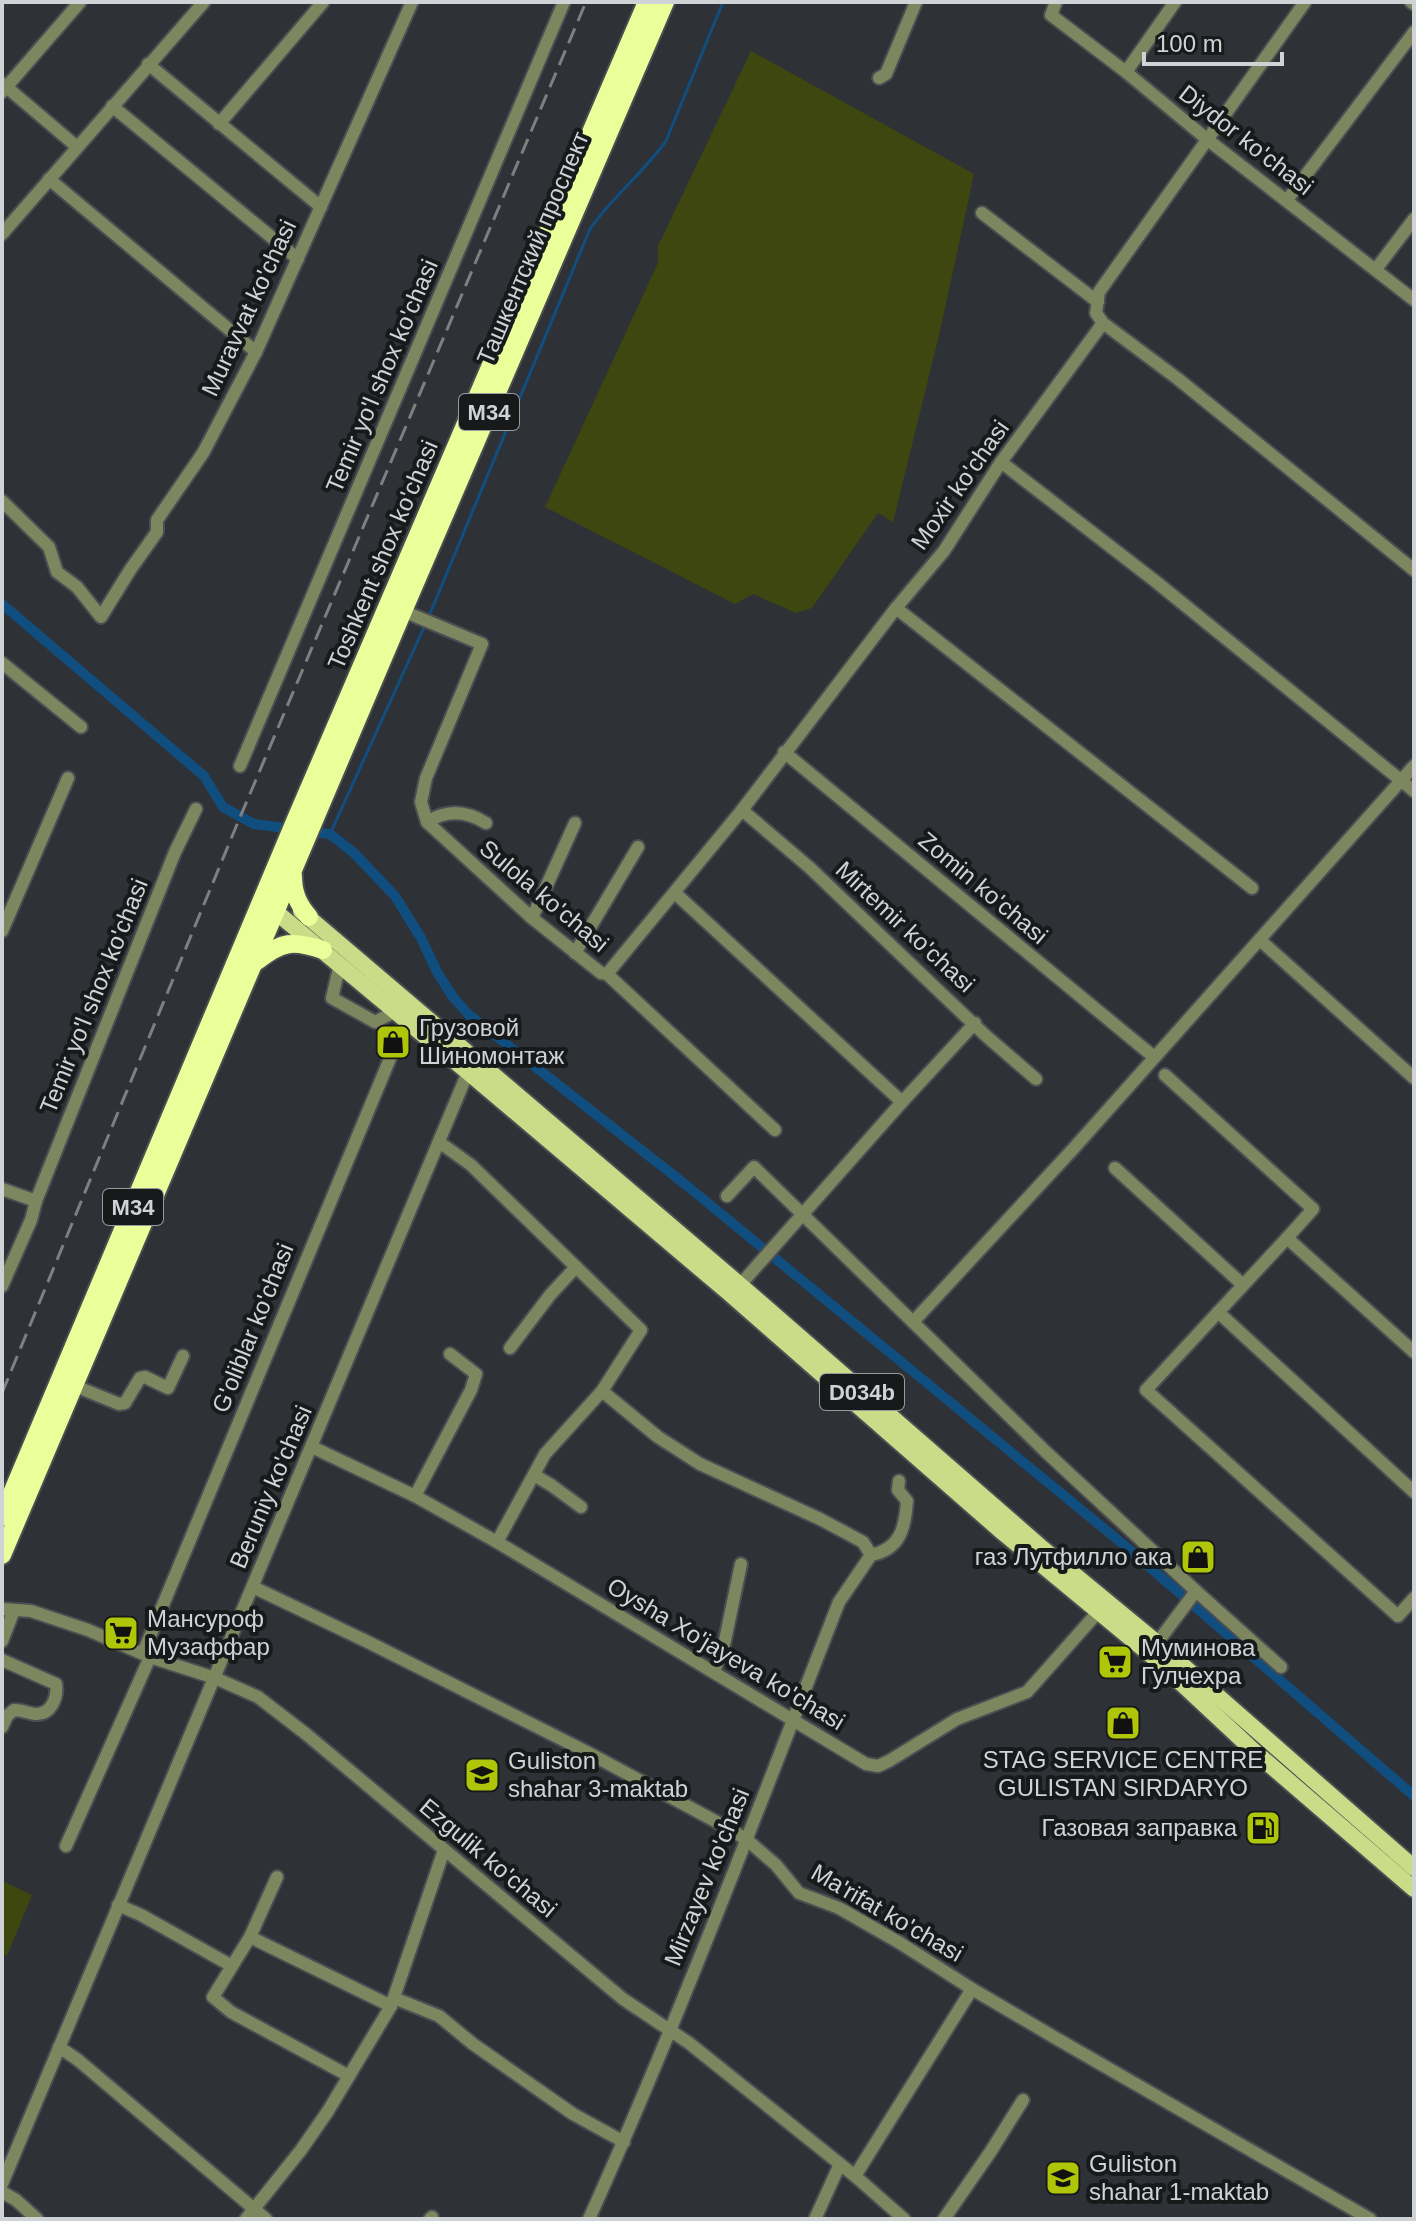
<svg xmlns="http://www.w3.org/2000/svg" width="1416" height="2221" viewBox="0 0 1416 2221" font-family="Arial,sans-serif">
  <style>
    .green { fill: #3f4710 }
    .lines { fill: none; stroke-linecap: round; stroke-linejoin: round }
    .stream { stroke: #114e80; stroke-width: 3 }
    .canal { stroke: #114e80; stroke-width: 10 }
    .minor-casing { stroke: #4b4e52; stroke-width: 16 }
    .major-casing { stroke: #4b4e52; stroke-width: 20 }
    .highway-casing { stroke: #4b4e52; stroke-width: 22 }
    .minor { stroke: #7e865f; stroke-width: 12 }
    .major { stroke: #cbdc89; stroke-width: 16 }
    .highway { stroke: #eafe99; stroke-width: 18 }
    .rail { stroke: #7d8083; stroke-width: 3; stroke-dasharray: 16 8; stroke-linecap: butt }
    .labels { text-anchor: middle; stroke-width: 8; stroke-linejoin: round; paint-order: stroke }
    .shield { fill: #17191b; stroke: #989b9d; stroke-width: 2 }
    .shield-label { font-size: 22px; font-weight: bold; fill: #d0d3d5 }
    .street-label { font-size: 24px; fill: #d0d3d5; stroke: #17191b }
    .poi-label { font-size: 24px; fill: #d0d3d5; stroke: #17191b; text-anchor: start }
  </style>
  <rect width="100%" height="100%" fill="#2e3135"/>
  <g class="green">
    <path d="M751,51l223,123 -33,153 -48,195 -15,-9 -66,95 -16,5 -43,-19 -18,10 -190,-97 113,-244v-17z"/>
    <path d="M2,1881l30,14 -25,61 -5,-3z"/>
  </g>
  <g class="lines">
    <g class="stream">
      <path d="M429,616l161,-387c22,-32 53,-56 76,-88l57,-139"/>
      <path d="M330,834l96,-211"/>
    </g>
    <path class="canal" d="M2,604l202,172 19,31 31,17 76,10 24,19 41,43 26,42 16,34 16,25 15,17 218,171 438,360 290,251"/>
    <defs>
      <g id="minor">
        <path d="M1056,2l-5,13 75,57 82,68 206,160"/>
        <path d="M1411,2l3,2"/>
        <path d="M148,64l173,143"/>
        <path d="M1126,72l49,-70"/>
        <path d="M879,78l7,-4 30,-72"/>
        <path d="M3,84l73,62"/>
        <path d="M2,92l78,-90"/>
        <path d="M112,106l186,153"/>
        <path d="M219,124l104,-122"/>
        <path d="M49,179l207,173"/>
        <path d="M1287,200l127,-168"/>
        <path d="M982,213l116,89"/>
        <path d="M2,234l202,-232"/>
        <path d="M1376,269l38,-50"/>
        <path d="M1103,323l75,56 236,191"/>
        <path d="M1001,462l154,119 259,210"/>
        <path d="M2,501l47,46 8,25 20,15 24,30 29,-47 27,-38v-12l46,-67 53,-101 156,-350"/>
        <path d="M896,608l356,280"/>
        <path d="M403,611l79,33 -56,134 -5,24 6,20 105,96 69,55 6,1 168,156"/>
        <path d="M2,663l79,64"/>
        <path d="M784,752l370,305"/>
        <path d="M240,766l324,-764"/>
        <path d="M742,810l67,57 176,168 51,44"/>
        <path d="M427,822c20,-13 40,-11 59,1"/>
        <path d="M675,893l227,209"/>
        <path d="M532,918l43,-95"/>
        <path d="M2,931l66,-153"/>
        <path d="M1260,940l154,138"/>
        <path d="M575,953l63,-106"/>
        <path d="M340,964l-8,34 43,24 21,-11"/>
        <path d="M607,974l135,-164 154,-202 48,-57 57,-89 102,-139 -7,-10 3,-21 206,-290"/>
        <path d="M1165,1075l148,134 -26,29 127,114"/>
        <path d="M439,1142l32,23 170,165 -39,61 -57,63 -48,88"/>
        <path d="M1115,1168l128,117"/>
        <path d="M2,1189l34,12"/>
        <path d="M727,1196l27,-29 292,285 150,139 -39,52"/>
        <path d="M1287,1238l-141,152 252,226 16,-18"/>
        <path d="M740,1285l162,-183 73,-79"/>
        <path d="M2,1286l29,-66 5,-19 139,-349 21,-43"/>
        <path d="M1218,1312l196,180"/>
        <path d="M913,1322l161,-174 340,-382"/>
        <path d="M510,1348l40,-53 26,-28"/>
        <path d="M75,1386l44,18 6,-1 15,-25 5,-1 23,11 15,-32"/>
        <path d="M602,1391l56,46 42,27 120,55 43,23 8,13"/>
        <path d="M312,1447l103,49 82,46 369,222 12,2 11,-5 68,-42 70,-27 71,-80"/>
        <path d="M534,1475l17,10 30,22"/>
        <path d="M415,1496l56,-106 5,-16 -26,-20"/>
        <path d="M871,1555c29,-6 34,-26 36,-54l-9,-11 1,-9"/>
        <path d="M253,1587l117,56 215,108 130,70 31,18 30,26 23,28 40,15 61,35 72,46 87,51 311,179"/>
        <path d="M1196,1591l85,76"/>
        <path d="M2,1609l29,2 57,19 62,27 65,21 43,19 48,37 317,265 66,44 166,133 49,43"/>
        <path d="M2,1641l12,-31"/>
        <path d="M143,1653l263,-633"/>
        <path d="M2,1660l54,24c2,14 -5,31 -21,30 -7,-1 -13,-4 -21,-4l-7,6 -5,11"/>
        <path d="M714,1671l10,-26 17,-81"/>
        <path d="M66,1846l84,-189"/>
        <path d="M277,1877l-27,60 -37,60 18,15 118,64"/>
        <path d="M118,1905l23,10 91,51"/>
        <path d="M250,1937l141,69"/>
        <path d="M394,1998l45,18 34,28 100,70 51,28"/>
        <path d="M59,2047l19,13 188,159"/>
        <path d="M855,2176l117,-187"/>
        <path d="M2,2184l466,-1112"/>
        <path d="M2,2192l14,8 21,19"/>
        <path d="M246,2219l55,-69 27,-39 63,-105 53,-156"/>
        <path d="M430,2219l2,-2"/>
        <path d="M589,2219c91,-202 169,-410 250,-617l32,-47"/>
        <path d="M815,2219l25,-55"/>
        <path d="M944,2219l47,-68 32,-51"/>
      </g>
      <g id="major">
        <path d="M270,904l6,8 192,160 261,221 271,237 151,125 104,97 159,137"/>
        <path d="M301,911l439,374 303,264 114,94 257,225"/>
      </g>
      <g id="highway">
        <path d="M293,876c0,17 5,28 16,41"/>
        <path d="M257,961c25,-20 36,-21 66,-11"/>
        <path d="M2,1517l294,-698 351,-817"/>
        <path d="M2,1555l401,-944 262,-609"/>
      </g>
    </defs>
    <use href="#minor" class="minor-casing"/>
    <use href="#major" class="major-casing"/>
    <use href="#highway" class="highway-casing"/>
    <use href="#minor" class="minor"/>
    <use href="#major" class="major"/>
    <use href="#highway" class="highway"/>
    <path class="rail" d="M2,1393l236,-571 348,-820"/>
  </g>
  <defs>
    <symbol id="shop-square" viewBox="-11 -11 22 22"><rect x="-9" y="-9" width="18" height="18" rx="4" fill="#afc508" stroke="#17191b"/><path d="M-5-2.5h2.3a2.7 3.5 0 0 1 5.4 0H5L5.5 6h-11ZM-1.5-2.5h3a1.5 2.3 0 0 0-3 0Z" fill="#111"/></symbol>
    <symbol id="supermarket-square" viewBox="-11 -11 22 22"><rect x="-9" y="-9" width="18" height="18" rx="4" fill="#afc508" stroke="#17191b"/><path d="M-6-5.5h2.5l.6 2H6L4.5 2H-2.5L-4.4-4H-6ZM-1.5 3.2a1.3 1.3 0 1 0 .1 0ZM3 3.2a1.3 1.3 0 1 0 .1 0Z" fill="#111"/></symbol>
    <symbol id="school-square" viewBox="-11 -11 22 22"><rect x="-9" y="-9" width="18" height="18" rx="4" fill="#afc508" stroke="#17191b"/><path d="M0-5L7-2L0 1L-7-2ZM-4 1L0 2.5L4 1V4Q0 6-4 4Z" fill="#111"/></symbol>
    <symbol id="fuel-square" viewBox="-11 -11 22 22"><rect x="-9" y="-9" width="18" height="18" rx="4" fill="#afc508" stroke="#17191b"/><path d="M-5.5-6h7V0h2V4h1.3V-2.5L3-4.5l.8-.8L6-3V5H2.5V1h-1V6h-7ZM-4.2-4.7v3.2H.2V-4.7Z" fill="#111"/></symbol>
  </defs>
  <g fill-rule="evenodd">
    <use href="#shop-square" x="373" y="1022" width="40" height="40"/>
    <use href="#shop-square" x="1178" y="1537" width="40" height="40"/>
    <use href="#supermarket-square" x="101" y="1613" width="40" height="40"/>
    <use href="#supermarket-square" x="1095" y="1642" width="40" height="40"/>
    <use href="#shop-square" x="1103" y="1703" width="40" height="40"/>
    <use href="#school-square" x="462" y="1755" width="40" height="40"/>
    <use href="#fuel-square" x="1243" y="1808" width="40" height="40"/>
    <use href="#school-square" x="1043" y="2158" width="40" height="40"/>
  </g>
  <g class="labels">
    <g class="shield">
      <rect x="459" y="394" width="60" height="36" rx="6"/>
      <rect x="103" y="1189" width="60" height="36" rx="6"/>
      <rect x="820" y="1374" width="84" height="36" rx="6"/>
    </g>
    <g class="shield-label">
      <text x="489" y="420">M34</text>
      <text x="133" y="1215">M34</text>
      <text x="862" y="1400">D034b</text>
    </g>
    <g class="street-label">
      <text transform="translate(1246 140) rotate(38)" y="8">Diydor ko'chasi</text>
      <text transform="translate(533 248) rotate(-67)" y="8">Ташкентский проспект</text>
      <text transform="translate(249 308) rotate(-65)" y="8">Muravvat ko'chasi</text>
      <text transform="translate(382 376) rotate(-67)" y="8">Temir yo'l shox ko'chasi</text>
      <text transform="translate(960 485) rotate(-55)" y="8">Moxir ko'chasi</text>
      <text transform="translate(383 555) rotate(-67)" y="8">Toshkent shox ko'chasi</text>
      <text transform="translate(983 888) rotate(40)" y="8">Zomin ko'chasi</text>
      <text transform="translate(544 896) rotate(40)" y="8">Sulola ko'chasi</text>
      <text transform="translate(905 927) rotate(43)" y="8">Mirtemir ko'chasi</text>
      <text transform="translate(94 996) rotate(-68)" y="8">Temir yo'l shox ko'chasi</text>
      <text transform="translate(253 1328) rotate(-68)" y="8">G'oliblar ko'chasi</text>
      <text transform="translate(271 1487) rotate(-67)" y="8">Beruniy ko'chasi</text>
      <text transform="translate(726 1654) rotate(31)" y="8">Oysha Xo'jayeva ko'chasi</text>
      <text transform="translate(488 1858) rotate(40)" y="8">Ezgulik ko'chasi</text>
      <text transform="translate(707 1877) rotate(-68)" y="8">Mirzayev ko'chasi</text>
      <text transform="translate(887 1913) rotate(30)" y="8">Ma'rifat ko'chasi</text>
    </g>
    <g class="poi-label">
      <text x="419" y="1036">Грузовой<tspan x="419" dy="28">Шиномонтаж</tspan></text>
      <text x="1172" y="1565" text-anchor="end">газ Лутфилло ака</text>
      <text x="147" y="1627">Мансуроф<tspan x="147" dy="28">Музаффар</tspan></text>
      <text x="1141" y="1656">Муминова<tspan x="1141" dy="28">Гулчехра</tspan></text>
      <text x="1123" y="1768" text-anchor="middle">STAG SERVICE CENTRE<tspan x="1123" dy="28">GULISTAN SIRDARYO</tspan></text>
      <text x="508" y="1769">Guliston<tspan x="508" dy="28">shahar 3-maktab</tspan></text>
      <text x="1237" y="1836" text-anchor="end">Газовая заправка</text>
      <text x="1089" y="2172">Guliston<tspan x="1089" dy="28">shahar 1-maktab</tspan></text>
    </g>
  </g>
  <rect width="1416" height="2221" fill="none" stroke="#d0d3d5" stroke-width="8"/>
  <path d="M1144 52v12h138v-12" fill="none" stroke="#d0d3d5" stroke-width="4"/>
  <text x="1156" y="52" font-size="24" fill="#d0d3d5" stroke="#17191b" stroke-width="6" paint-order="stroke">100 m</text>
</svg>
